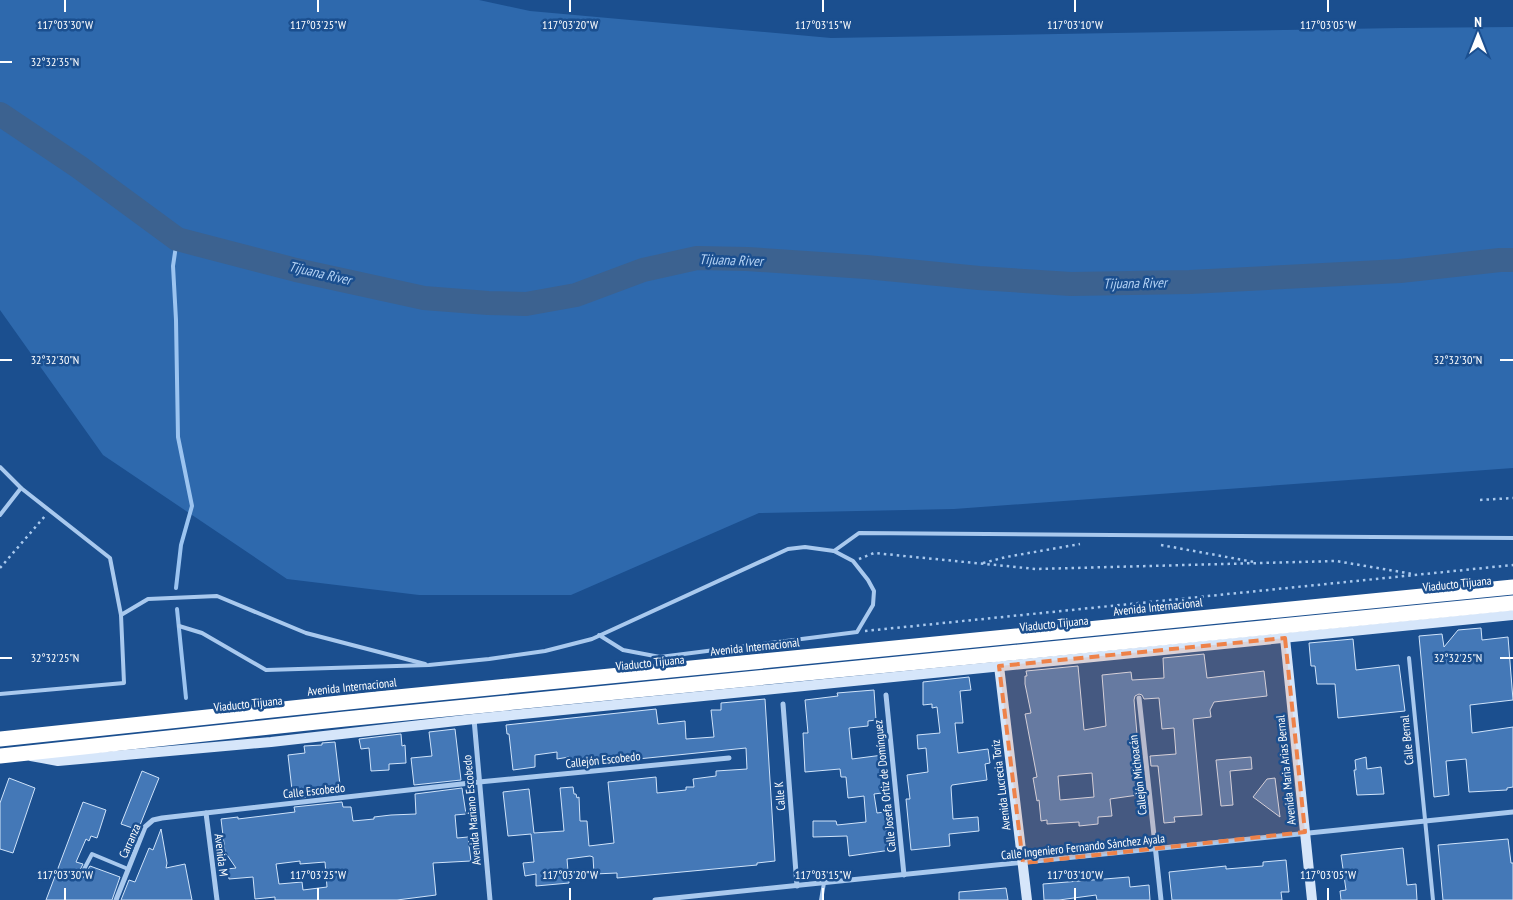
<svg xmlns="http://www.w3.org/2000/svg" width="1513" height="900" viewBox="0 0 1513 900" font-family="'PT Sans Narrow',sans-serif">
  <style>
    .green { fill: #2e69ad }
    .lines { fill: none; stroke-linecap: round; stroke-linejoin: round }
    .stream { stroke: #9cc4f0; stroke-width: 4 }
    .river { stroke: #3c6290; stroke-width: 24 }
    .building { fill: #4478b7; stroke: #cfe3fa; fill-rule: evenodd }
    .path { stroke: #a9c9ee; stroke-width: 2.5; stroke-dasharray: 2.5 4; stroke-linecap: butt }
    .lane { stroke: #a9c9ee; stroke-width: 4 }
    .street { stroke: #a9c9ee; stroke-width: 5 }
    .secondary { stroke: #d6e6fa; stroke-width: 10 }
    .highway { stroke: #fff; stroke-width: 15 }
    .marked { fill: #ee8249; fill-opacity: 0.2; stroke: #ee8249; stroke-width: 4; stroke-dasharray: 10 6; stroke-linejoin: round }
    .ticks { fill: none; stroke: #fff; stroke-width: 2 }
    .labels { text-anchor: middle; stroke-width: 5; stroke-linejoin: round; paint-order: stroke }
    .street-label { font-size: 12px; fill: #fff; stroke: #1b4f8f }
    .water-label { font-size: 14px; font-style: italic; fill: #b5d3f5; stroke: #1b4f8f }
    .ticks-label { font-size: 12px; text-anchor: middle; fill: #fff; stroke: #1b4f8f; stroke-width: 5; stroke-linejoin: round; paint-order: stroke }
  </style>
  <rect width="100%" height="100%" fill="#1b4f8f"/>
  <path class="green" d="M0,0h479l51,11 301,27 569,-10 113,-1v441l-559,41 -195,4 -188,82h-152l-132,-16 -184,-124 -103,-145z"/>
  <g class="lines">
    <g class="stream">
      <path d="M176,588l5,-43 11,-39 -14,-69 -2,-117 -3,-54 4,-27"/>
      <path d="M177,609l9,89"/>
    </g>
    <path class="river" d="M0,114l79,53 98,72 119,31 128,28 64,5 38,1 50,-9 67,-25 54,-12 50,1 119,8 113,11 92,6 119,-2 210,-11 100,-11h13"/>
  </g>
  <g class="building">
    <path d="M1481,628l1,12 26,-3 5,63 -43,5 2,28 41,-6v60l-6,1v2l-38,2 -3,-33 -20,2 3,34 -15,2 -15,-161 23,-2 2,13 14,-17z"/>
    <path d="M1353,639l3,31 43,-5 6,46 -67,7 -3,-34h-18l-2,-18h-4l-2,-23z"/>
    <path d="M1204,654l3,24 57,-7 3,25 -53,6 -4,8 1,7 -18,2 9,96 -28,2 1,5 -11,1 -6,-57h-7l-1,-10 26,-2 -2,-26 -12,1 -3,-31 -15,1 -2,-4 -3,-1 -4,2 -1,4 5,57h2l1,10 -5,1 1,27 -28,4 2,17 -14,1v7l-19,2v-4l-32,2v-4l-6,1 -2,-21 -2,1 -4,-23 4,-1 -12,-63 6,-1 -6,-29v-8h2l-1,-5 52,-5 6,64 22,-4 -4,-51 29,-3 1,8 32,-2 -1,-20zM1092,773l2,24 -34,3 -2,-24z"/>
    <path d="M969,677l2,13 -11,1 3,32h-8l3,30 30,-4 2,14 -5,1 2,16 -35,5 -1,2 2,32 25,-2 1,14 -30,3 1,12 -39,4 -5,-51h4l-3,-24 21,-3 -2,-24 -8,1 -1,-14 23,-2 -3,-26 -5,1v-4l-9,1v-23z"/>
    <path d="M874,690l2,30 -8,1v5l-19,2 3,31 31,-4 2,28h-3v10l-8,1 3,19 8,-1 1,19h3l2,19 -42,6 -2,-20 -34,1v-16h23l1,4 29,-3 -2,-26 -16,2 -2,-21h-5l-1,-8 -35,3 -2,-39h5l-3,-33 33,-4 -1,-3z"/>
    <path d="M765,699l10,162 -18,2v2l-140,13v-5l-23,1 -1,-17 -3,-1 -23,3 2,24 -33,3v-12l-11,2 -2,-13 11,-1 -3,-28 -23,2 -5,-44 26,-3 5,44 30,-2 -4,-43 13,-1 1,7h2l1,4 2,-1 1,24h7l2,25 25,-3 -6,-61 48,-5 1,16 29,-3v-3h8l-1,-8 23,-3v-5l31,-2 -1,-21 -177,18v-9l-12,2v-7l-22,3v12l-22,3 -4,-36h-2l-1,-9 150,-16 2,15 27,-3 1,18 28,-2 -3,-27h10v-7z"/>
    <path d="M455,729l6,51 -47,5 -3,-27 21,-2 -3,-24z"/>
    <path d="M401,734l1,12 3,-1 1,18 -17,1v6l-18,1 -2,-23 -8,1 -2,-10z"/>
    <path d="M335,742l6,51 -48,6 -5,-44 17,-2 -1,-7 18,-1v-2z"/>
    <path d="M1251,757l1,12 -22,2 3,34 -12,1 -5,-46z"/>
    <path d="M1366,757l1,12 14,-2 3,27 -27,1 -3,-25h2l-1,-10z"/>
    <path d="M142,771l17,7 -21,52 -17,-6z"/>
    <path d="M9,778l26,10 -22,65 -13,-4v-46z"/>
    <path d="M1275,778l5,39 -27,-20 14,-18z"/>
    <path d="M462,788l4,26 -11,1 2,23 11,-1 3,24 -38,2 3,32 -39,5h-122v-3l-20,2 -2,-22 -24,2 -2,-10 9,-1 -11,-16 -4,-33 17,-2v2l57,-7 -1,-5 48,-5 1,5h8l2,14 21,-2v-2l17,-2 25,-1 -1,-20zM300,861v3l25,-2 2,25 -24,3 -1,-8 -23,2 -3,-20z"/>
    <path d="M83,802l23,8 -9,28 -6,-2 -2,5 -3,-2 -10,23 7,2 -6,12 3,2h3l7,-12 30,11 -8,23h-66z"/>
    <path d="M161,829l6,34 -1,5 19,-4 7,36h-71l8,-20 6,2 14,-34 4,2z"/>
    <path d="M1508,839l3,24h2v37h-70l-5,-55z"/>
    <path d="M1403,848l4,37 9,-1 1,16h-76l-1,-9 6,-1 -5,-35z"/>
    <path d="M1286,860l3,32h-8l1,8h-110l-3,-28 57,-6v3l37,-3v-4z"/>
    <path d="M1129,877l1,10 19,-2 1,15h-53l-1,-5 -37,5h-15l-1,-16z"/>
    <path d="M1006,888l2,12h-49v-8z"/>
  </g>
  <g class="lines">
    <g class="path">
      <path d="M1480,500l33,-2"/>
      <path d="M1161,545l93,17"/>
      <path d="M859,559l15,-6 162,16 300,-8 77,13"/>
      <path d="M983,563l23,-6 74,-13"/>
      <path d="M0,568l45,-52"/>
      <path d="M865,631l648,-66"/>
    </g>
    <g class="lane">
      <path d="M0,467l21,21 89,70 11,57 27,-16 69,-3 89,37 119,31"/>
      <path d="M0,515l21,-27"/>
      <path d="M834,551l25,-18 654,5"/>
      <path d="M179,626l23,7 64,37 163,-5 60,-6 56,-8 47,-12 196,-90 17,-2 29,4 19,10 15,19 6,11 -1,14 -16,27 -197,25 -37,-7 -24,-15"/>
      <path d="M1409,658l24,242"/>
      <path d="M0,694l124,-11 -3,-68"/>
      <path d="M81,875l11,-21 36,15"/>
      <path d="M821,900l3,-17"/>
    </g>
    <g class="street">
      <path d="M886,695l18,180"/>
      <path d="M1139,698l22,202"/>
      <path d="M783,704l14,182"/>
      <path d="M474,719l16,181"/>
      <path d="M206,813l11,87"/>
      <path d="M116,900l29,-73 8,-7 9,-2 317,-36 250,-24"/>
      <path d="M655,900l858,-88"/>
    </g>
    <g class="secondary">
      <path d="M1285,638l27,262"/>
      <path d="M999,666l28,234"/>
      <path d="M31,756l27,5 213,-19 203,-23 1039,-104"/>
    </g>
    <g class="highway">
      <path d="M0,739l377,-40 1136,-112"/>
      <path d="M0,756l345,-37 1168,-116"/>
    </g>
  </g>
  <path class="marked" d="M1285,638l20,194 -282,31 -24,-197z"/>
  <path class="ticks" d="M65,0v12M318,0v12M570,0v12M823,0v12M1075,0v12M1328,0v12M0,62h12M0,360h12M1500,360h13M0,658h12M1500,658h13M65,888v12M318,888v12M570,888v12M823,888v12M1075,888v12M1328,888v12"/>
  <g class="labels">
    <g class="street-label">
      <text transform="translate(1457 584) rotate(-6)" y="4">Viaducto Tijuana</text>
      <text transform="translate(1158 607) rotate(-6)" y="4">Avenida Internacional</text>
      <text transform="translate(1054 624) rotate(-6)" y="4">Viaducto Tijuana</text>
      <text transform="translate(755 647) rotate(-6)" y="4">Avenida Internacional</text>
      <text transform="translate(650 663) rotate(-6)" y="4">Viaducto Tijuana</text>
      <text transform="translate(352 687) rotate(-6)" y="4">Avenida Internacional</text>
      <text transform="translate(248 704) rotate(-6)" y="4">Viaducto Tijuana</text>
      <text transform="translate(1407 740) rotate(-96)" y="4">Calle Bernal</text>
      <text transform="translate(603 760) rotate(-6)" y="4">Callejón Escobedo</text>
      <text transform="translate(1286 770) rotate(-96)" y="4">Avenida Maria Arias Bernal</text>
      <text transform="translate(1138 775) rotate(-97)" y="4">Callejón Michoacán</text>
      <text transform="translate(1001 785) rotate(-97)" y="4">Avenida Lucrecia Toriz</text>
      <text transform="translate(885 786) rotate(-96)" y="4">Calle Josefa Ortiz de Domínguez</text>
      <text transform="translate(314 791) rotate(-6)" y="4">Calle Escobedo</text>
      <text transform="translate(780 796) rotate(-95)" y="4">Calle K</text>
      <text transform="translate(472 810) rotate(-95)" y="4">Avenida Mariano Escobedo</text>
      <text transform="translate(130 841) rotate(-66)" y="4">Carranza</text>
      <text transform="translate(1083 847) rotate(-6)" y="4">Calle Ingeniero Fernando Sánchez Ayala</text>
      <text transform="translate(221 855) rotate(83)" y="4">Avenida M</text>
    </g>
    <g class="water-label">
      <text transform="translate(731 260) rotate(2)" y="5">Tijuana River</text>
      <text transform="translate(320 273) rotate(13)" y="5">Tijuana River</text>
      <text transform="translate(1135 283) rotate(-1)" y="5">Tijuana River</text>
    </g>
  </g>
  <g class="ticks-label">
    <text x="65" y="29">117°03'30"W</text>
    <text x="318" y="29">117°03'25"W</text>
    <text x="570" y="29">117°03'20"W</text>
    <text x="823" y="29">117°03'15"W</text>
    <text x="1075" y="29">117°03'10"W</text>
    <text x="1328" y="29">117°03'05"W</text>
    <text x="55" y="66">32°32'35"N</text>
    <text x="55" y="364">32°32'30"N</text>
    <text x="1458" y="364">32°32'30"N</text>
    <text x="55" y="662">32°32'25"N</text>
    <text x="1458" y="662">32°32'25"N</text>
    <text x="65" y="879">117°03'30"W</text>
    <text x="318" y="879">117°03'25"W</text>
    <text x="570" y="879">117°03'20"W</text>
    <text x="823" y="879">117°03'15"W</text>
    <text x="1075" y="879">117°03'10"W</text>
    <text x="1328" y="879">117°03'05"W</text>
  </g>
  <g transform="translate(1478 35)" stroke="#1b4f8f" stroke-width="4" paint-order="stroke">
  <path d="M0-4L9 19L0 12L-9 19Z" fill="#ffffff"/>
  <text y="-8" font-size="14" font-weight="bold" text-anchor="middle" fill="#ffffff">N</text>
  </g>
</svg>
